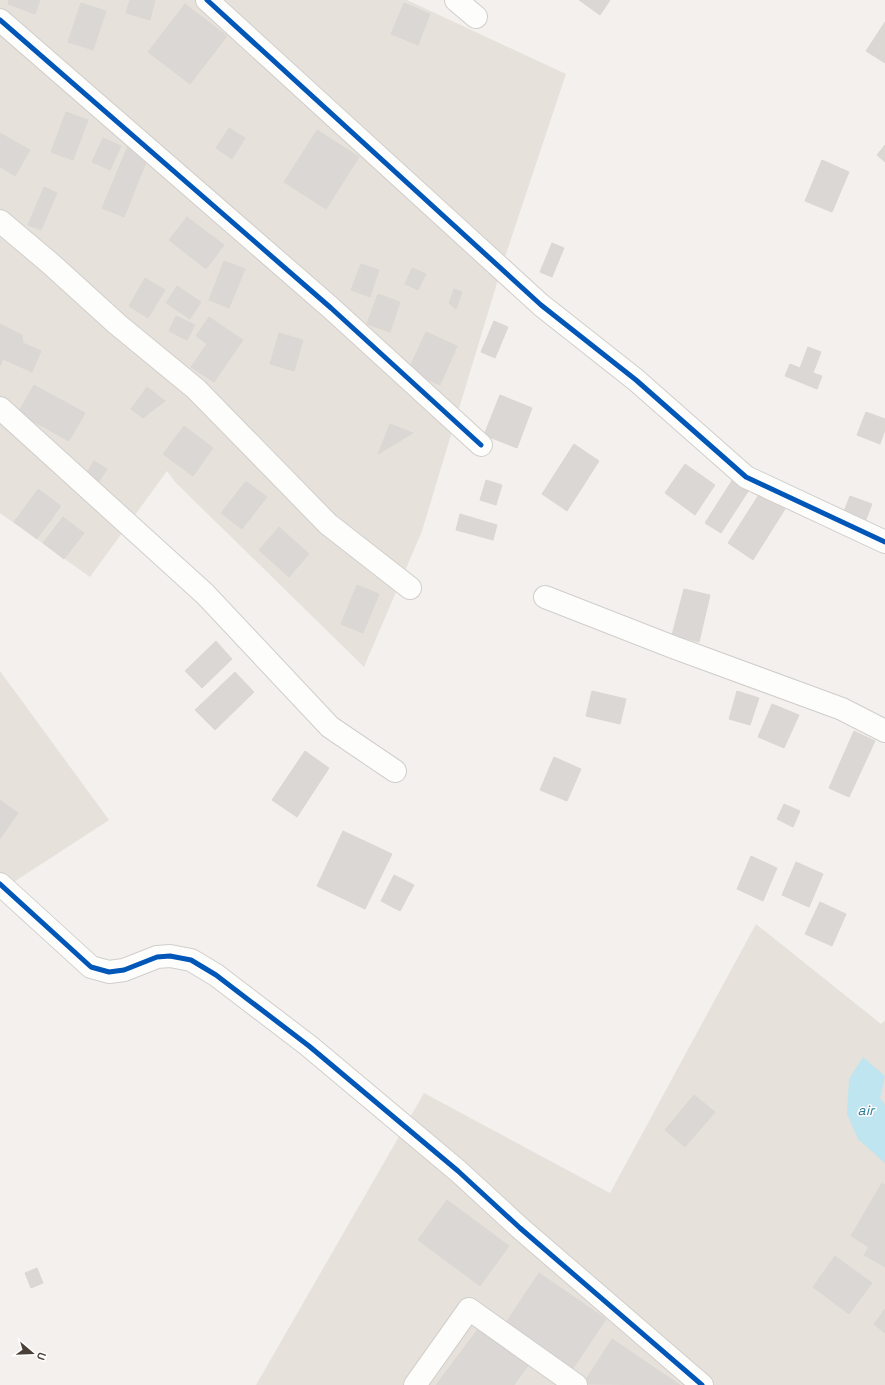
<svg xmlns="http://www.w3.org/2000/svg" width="885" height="1385" viewBox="0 0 885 1385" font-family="'Space Grotesk',sans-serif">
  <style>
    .residential { fill: #e7e1db }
    .water { fill: #bee5f0 }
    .building { fill: #dbd7d4; stroke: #dbd7d3 }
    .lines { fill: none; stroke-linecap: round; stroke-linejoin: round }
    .minor-casing { stroke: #d1cecb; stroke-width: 24 }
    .minor { stroke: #fdfdfc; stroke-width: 22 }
    .cycleway-casing { stroke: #fff; stroke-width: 8 }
    .cycleway { stroke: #0057b8; stroke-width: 5 }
    .labels { text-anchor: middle; stroke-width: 3; stroke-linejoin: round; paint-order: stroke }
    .water-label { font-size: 14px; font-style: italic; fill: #297b97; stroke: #fff }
  </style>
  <rect width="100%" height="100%" fill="#f3f0ed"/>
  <g class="residential">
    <path d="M0,0h407l159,74 -63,189 -81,268 -58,136 -188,-184 -9,-12 -77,106 -90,-64z"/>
    <path d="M0,671l109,149 -109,71z"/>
    <path d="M756,924l125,100 4,-4v365h-629l168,-292 186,100z"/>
  </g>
  <path class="water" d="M863,1057l22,19 -5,22 5,7v58l-27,-24 -11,-25 2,-35z"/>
  <g class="building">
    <path d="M9,0h31l-5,14 -27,-10z"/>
    <path d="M130,0h25l-5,20 -24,-7z"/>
    <path d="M579,0h31l-10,15z"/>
    <path d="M81,3l25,8 -13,39 -25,-8z"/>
    <path d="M404,3l26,11 -12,31 -27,-11z"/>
    <path d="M185,4l42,32 -37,48 -42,-32z"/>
    <path d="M885,22v41l-19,-12z"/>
    <path d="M66,112l22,8 -15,40 -22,-8z"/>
    <path d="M229,128l16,10 -13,21 -16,-11z"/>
    <path d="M317,130l42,27 -33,52 -42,-27z"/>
    <path d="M0,133l30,17 -15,26 -15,-9z"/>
    <path d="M103,138l18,8 -11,24 -18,-8z"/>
    <path d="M885,145v17l-8,-7z"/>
    <path d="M128,146l21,9 -25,62 -22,-9z"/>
    <path d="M822,160l27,12 -17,40 -27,-11z"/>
    <path d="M44,187l13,6 -16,37 -13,-5z"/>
    <path d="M187,217l37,28 -18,24 -37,-29z"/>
    <path d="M552,243l12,5 -12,29 -12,-5z"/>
    <path d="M224,261l21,8 -16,39 -20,-8z"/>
    <path d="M361,264l18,6 -9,27 -19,-7z"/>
    <path d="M412,268l14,6 -8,16 -13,-6z"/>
    <path d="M145,278l20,12 -17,28 -19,-12z"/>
    <path d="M177,286l24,16 -11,17 -24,-16z"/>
    <path d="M454,289l8,3 -6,17 -7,-6z"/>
    <path d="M378,294l22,8 -10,30 -23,-8z"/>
    <path d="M176,316l19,9 -8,15 -18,-9z"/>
    <path d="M209,317l34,23 -29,42 -23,-15 16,-23 -11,-8z"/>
    <path d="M494,321l14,6 -13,31 -14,-6z"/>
    <path d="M0,324l22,11 1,8 18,8 -9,21 -29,-13 -3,7z"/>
    <path d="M426,332l31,14 -17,39 -32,-14z"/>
    <path d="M279,333l24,7 -9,31 -24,-7z"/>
    <path d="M808,347l13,5 -8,21 9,3 -5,13 -32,-13 5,-12 10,4z"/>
    <path d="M34,385l51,28 -16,28 -51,-28z"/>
    <path d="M147,387l18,14 -22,17 -12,-9z"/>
    <path d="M500,395l32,13 -15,40 -33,-13z"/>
    <path d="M866,412l19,7v11l-5,14 -23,-9z"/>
    <path d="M390,424l23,9 -35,21z"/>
    <path d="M184,426l29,22 -20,28 -30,-22z"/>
    <path d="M574,444l25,17 -32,50 -25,-17z"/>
    <path d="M94,461l13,8 -10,16 -13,-8z"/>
    <path d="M685,464l30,21 -20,30 -30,-22z"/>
    <path d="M733,479l16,11 -28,43 -16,-10z"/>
    <path d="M486,480l16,5 -6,20 -16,-5z"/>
    <path d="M246,481l21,16 -25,32 -21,-16z"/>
    <path d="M38,489l23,17 -24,33 -23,-17z"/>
    <path d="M760,493l25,16 -32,51 -25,-17z"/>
    <path d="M850,496l22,8 -9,23 -22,-8z"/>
    <path d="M460,514l37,11 -4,15 -37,-10z"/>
    <path d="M63,517l21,16 -20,26 -21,-16z"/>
    <path d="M279,527l30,27 -20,23 -30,-27z"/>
    <path d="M357,585l22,9 -16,39 -22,-9z"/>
    <path d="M684,589l26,6 -11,47 -27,-7z"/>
    <path d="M216,641l16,18 -30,29 -17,-17z"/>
    <path d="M235,672l19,20 -39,38 -20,-20z"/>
    <path d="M592,691l34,8 -6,25 -34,-8z"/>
    <path d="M737,691l22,7 -9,27 -21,-6z"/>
    <path d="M772,704l27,11 -15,33 -26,-11z"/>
    <path d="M854,731l21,10 -26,56 -20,-9z"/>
    <path d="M305,751l24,17 -32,49 -25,-17z"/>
    <path d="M554,757l27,12 -14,32 -27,-11z"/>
    <path d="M0,800l18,13 -18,26z"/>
    <path d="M784,804l16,7 -7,16 -16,-8z"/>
    <path d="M343,831l49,23 -27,55 -48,-23z"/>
    <path d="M751,856l26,12 -14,33 -26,-12z"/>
    <path d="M796,862l27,12 -14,33 -27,-12z"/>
    <path d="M394,875l20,10 -14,26 -19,-10z"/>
    <path d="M820,902l26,12 -14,32 -27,-12z"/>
    <path d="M694,1095l21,17 -30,35 -20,-17z"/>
    <path d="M882,1183l3,2v82l-21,-12 5,-8 -18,-11z"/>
    <path d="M447,1200l62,46 -29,40 -62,-46z"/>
    <path d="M835,1256l37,27 -23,31 -36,-27z"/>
    <path d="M37,1268l6,15 -12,5 -6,-15z"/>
    <path d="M539,1273l67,46 -34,51 -67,-46z"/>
    <path d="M885,1309v24l-11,-9z"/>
    <path d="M481,1325l49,38 -16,22h-78z"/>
    <path d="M612,1339l68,46 -97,-1z"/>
  </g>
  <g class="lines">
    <defs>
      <g id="minor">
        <path d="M207,0l334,305 95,75 110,97 139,65"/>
        <path d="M456,0l20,17"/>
        <path d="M0,20l331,288 150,137"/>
        <path d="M0,221l51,43 66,60 79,65 132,135 82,64"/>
        <path d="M0,408l205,186 125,133 65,44"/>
        <path d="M545,597l128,50 169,62 43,22"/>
        <path d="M0,884l91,83 18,5 15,-2 33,-13 13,-1 21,4 25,15 93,71 149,125 62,57 182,157"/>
        <path d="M415,1385l54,-76 107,76"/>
      </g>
    </defs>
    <use href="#minor" class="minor-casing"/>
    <use href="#minor" class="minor"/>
    <defs>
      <g id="cycleway">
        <path d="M207,0l334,305 95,75 110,97 139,65"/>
        <path d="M0,20l331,288 150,137"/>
        <path d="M0,884l91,83 18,5 15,-2 33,-13 13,-1 21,4 25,15 93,71 149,125 62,57 182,157"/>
      </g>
    </defs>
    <use href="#cycleway" class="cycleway-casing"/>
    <use href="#cycleway" class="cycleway"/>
  </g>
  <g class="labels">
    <g class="water-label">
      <text x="866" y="1115">air</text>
    </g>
  </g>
  <g transform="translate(32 1353) rotate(109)" stroke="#ffffff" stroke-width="3" paint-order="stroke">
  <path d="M0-3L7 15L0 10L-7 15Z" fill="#4a4038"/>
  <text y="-6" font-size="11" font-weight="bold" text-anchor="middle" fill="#4a4038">U</text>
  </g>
</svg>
